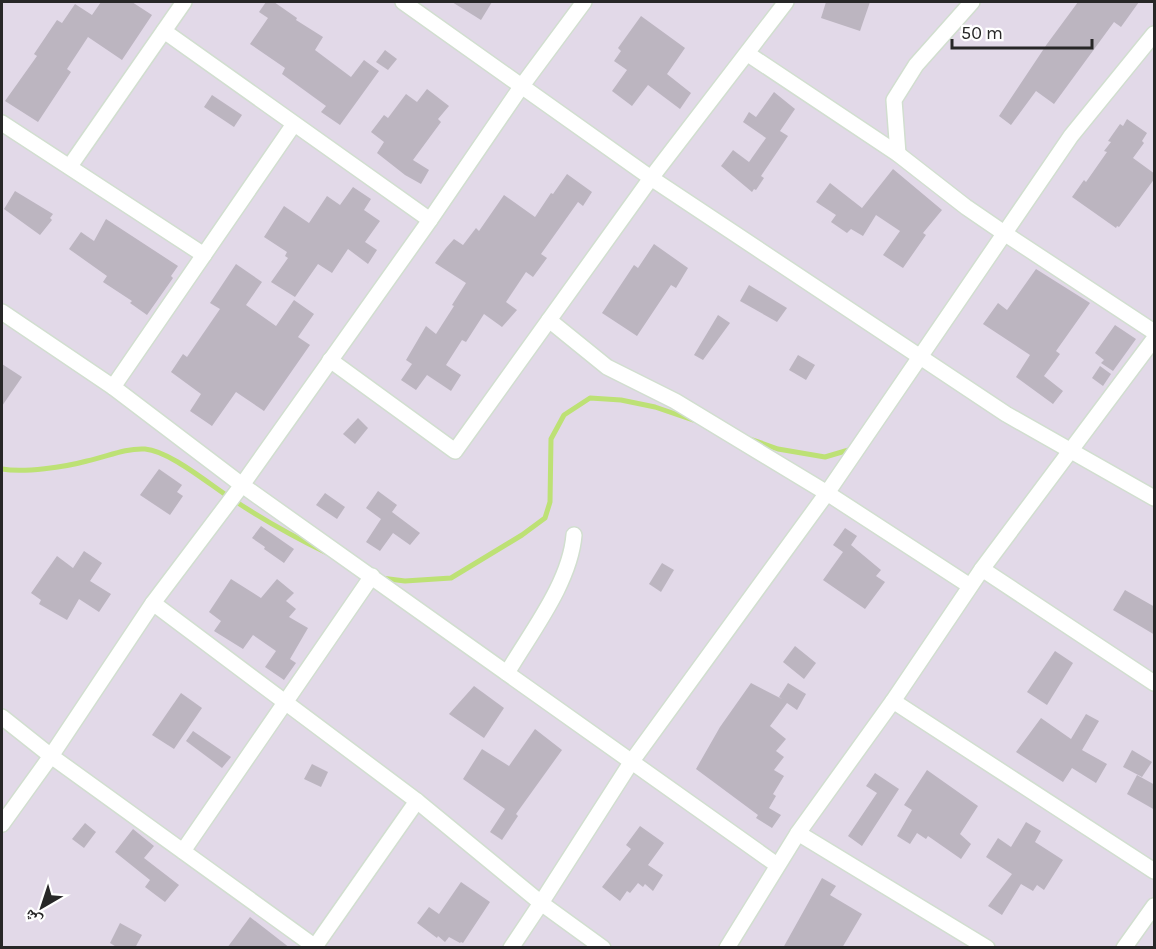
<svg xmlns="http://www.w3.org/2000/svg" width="1156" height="949" viewBox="0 0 1156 949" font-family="Karla,'Noto Naskh Arabic',sans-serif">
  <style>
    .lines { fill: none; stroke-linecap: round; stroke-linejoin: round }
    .stream { stroke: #bde175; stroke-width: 5 }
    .building { fill: #bcb5c0 }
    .street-casing { stroke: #d1decf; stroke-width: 18 }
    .street { stroke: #fff; stroke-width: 15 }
  </style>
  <rect width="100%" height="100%" fill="#e2d9e8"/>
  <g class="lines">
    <g class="stream">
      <path d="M750,439l28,10 47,8 27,-8"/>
      <path d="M2,469c22,4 63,-2 85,-8 20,-4 37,-13 58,-12 25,2 65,36 87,50 30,20 62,38 95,54"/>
      <path d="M381,578l24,3 46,-3 71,-43 23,-17 5,-16 1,-63 13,-24 26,-17 31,2 34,7 38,13"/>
    </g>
  </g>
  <g class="building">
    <path d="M101,2h31l20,13 -30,45 -34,-23 -21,32 4,3 -33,50 -33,-21 32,-45 -3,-2 23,-34 5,3 13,-19 17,11z"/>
    <path d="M266,2h8l23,16 -1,2 27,17 -8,13 36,27 13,-17 15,11 -39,54 -19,-13 5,-6 -44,-32 3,-6 -35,-24 18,-26 -9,-6z"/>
    <path d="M452,2h40l-11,18z"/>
    <path d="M826,2h44l-10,29 -39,-13z"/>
    <path d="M1078,2h61l-18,25 -7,-5 -60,82 -18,-13 -25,34 -12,-9 48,-72z"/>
    <path d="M641,16l44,32 -18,26 24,19 -11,16 -32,-24 -16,21 -20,-15 15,-21 -13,-9 7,-10 -3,-3z"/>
    <path d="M385,50l12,9 -9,11 -12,-8z"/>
    <path d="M427,89l22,17 -11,13 3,3 -28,38 16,10 -8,14 -16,-9 -28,-22 7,-11 -13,-10 13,-17 4,3 18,-24 11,8z"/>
    <path d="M774,92l21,17 -15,22 8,5 -27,40 3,2 -8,12 -2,-1 -2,3 -31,-26 12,-16 16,12 17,-24 -23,-16 6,-10 7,5z"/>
    <path d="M212,95l30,20 -8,12 -30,-20z"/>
    <path d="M1127,119l20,14 -5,8 2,2 -11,15 22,16v4l-36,49 -2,-1 -1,2 -44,-31 12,-17 2,2 21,-30 -3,-1 7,-9 -3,-1 12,-17 3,2z"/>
    <path d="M893,169l49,41 -19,23 3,2 -23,33 -20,-13 17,-24 -24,-16 -13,21 -12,-7 -4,4 -16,-11 5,-7 -20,-13 14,-19 32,25z"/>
    <path d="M567,174l25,18 -9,14 -5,-4 -37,52 6,4 -14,19 -7,-5 -20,30 11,8 -15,17 -18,-13 -18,28 -4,-2 -16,25 15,10 -10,16 -24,-16 -11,15 -15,-10 11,-16 -6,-4 20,-34 10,8 18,-28 -2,-1 14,-22 -31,-20 11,-15 8,-9 9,6 13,-17 3,3 25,-36 31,22 16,-24 2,1z"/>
    <path d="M353,187l18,12 -7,11 16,11 -15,21 12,8 -9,14 -20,-15 -16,24 -14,-9 -23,33 -24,-15 17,-24 -3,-2 2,-4 -23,-15 20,-31 25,17 18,-27 13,9z"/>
    <path d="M15,191l38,23 -3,4 2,2 -12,15 -36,-26z"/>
    <path d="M106,219l72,47 -7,10 2,2 -26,37 -17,-12 2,-2 -29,-19 4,-6 -38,-27 12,-17 13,9z"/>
    <path d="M654,244l34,24 -12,20 -5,-3 -34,51 -35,-23 32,-48 4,3z"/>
    <path d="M236,264l26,18 -16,23 30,21 18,-26 20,14 -16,23 12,8 -46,66 -28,-19 -24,34 -22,-15 11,-17 -30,-22 12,-18 4,3 33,-48 -10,-6z"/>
    <path d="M1036,269l54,34 -34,48 4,3 -16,22 19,15 -10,13 -37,-27 14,-22 -47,-31 15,-21 9,7z"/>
    <path d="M749,285l38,23 -10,14 -37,-21z"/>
    <path d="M718,315l12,8 -27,37 -9,-5z"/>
    <path d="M1115,325l21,14 -23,32 -12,-8 3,-3 -9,-7z"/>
    <path d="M798,355l17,10 -9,15 -17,-10z"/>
    <path d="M2,364l20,13 -20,29z"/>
    <path d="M1100,366l11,8 -8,12 -11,-8z"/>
    <path d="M358,418l10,10 -13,16 -12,-10z"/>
    <path d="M159,469l23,16 -5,7 6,4 -13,19 -30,-20z"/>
    <path d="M378,491l19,14 -5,7 28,21 -10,12 -17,-12 -13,18 -14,-9 15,-23 -15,-11z"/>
    <path d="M325,493l20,14 -8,12 -21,-14z"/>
    <path d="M261,526l33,23 -10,14 -20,-14 1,-2 -13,-9z"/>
    <path d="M845,528l12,8 -6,9 30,25 -5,6 9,6 -20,27 -42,-29 20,-28 -10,-7z"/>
    <path d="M84,551l18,12 -12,18 21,13 -12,18 -20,-13 -12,21 -28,-16 2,-4 -10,-7 26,-37 16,12z"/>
    <path d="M662,563l12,7 -13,22 -12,-8z"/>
    <path d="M231,579l30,19 16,-19 17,14 -8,8 10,8 -7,8 19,11 -18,31 6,4 -12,17 -19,-13 11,-16 -23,-16 -10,14 -29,-18 7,-10 -12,-9z"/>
    <path d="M1125,590l30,17v28l-42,-25z"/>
    <path d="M795,646l21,17 -12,16 -21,-17z"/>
    <path d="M1055,651l18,12 -26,42 -20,-13z"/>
    <path d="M751,683l31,16 -3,-2 9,-14 18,11 -9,16 -10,-7 -17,23 16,13 -10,12 8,6 -10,13 10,6 -11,18 3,2 -7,12 12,7 -9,13 -16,-10 2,-3 -62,-46 24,-42z"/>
    <path d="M474,686l30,22 -20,30 -35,-24z"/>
    <path d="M181,693l21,15 -28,41 -22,-14z"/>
    <path d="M1086,714l13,7 -17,29 25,14 -11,19 -24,-15 -9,14 -47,-30 25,-34 30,21z"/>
    <path d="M535,729l27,21 -46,64 2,2 -16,24 -12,-8 15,-23 -42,-30 19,-30 27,17z"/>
    <path d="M193,731l38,26 -9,11 -36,-27z"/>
    <path d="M1132,750l20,12 -10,15 -19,-10z"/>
    <path d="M312,764l16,8 -7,15 -17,-8z"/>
    <path d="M927,770l51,36 -18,28 11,10 -10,15 -33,-23 -2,3 -9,-6 -7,11 -13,-8 15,-26 -8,-5z"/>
    <path d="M875,773l24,16 -37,57 -14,-10 29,-43 -11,-7z"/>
    <path d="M1137,775l18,10v25l-28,-16z"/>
    <path d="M1026,822l15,9 -6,11 28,18 -19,30 -7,-5 -4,6 -12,-7 -19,31 -14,-9 24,-32 -26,-17 12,-19 13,9z"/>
    <path d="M85,823l11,9 -12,16 -12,-9z"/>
    <path d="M640,826l24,17 -16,22 15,10 -10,16 -8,-7 -2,3 -5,-4 -8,10 -3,-2 -7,10 -18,-14 29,-38 -5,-4z"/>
    <path d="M133,829l21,17 -10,12 35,27 -14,17 -20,-15 5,-7 -35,-28z"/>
    <path d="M822,878l14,8 -6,9 32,19 -20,34h-59z"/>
    <path d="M461,882l29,20 -27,41 -2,-1 -1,1 -11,-6 -4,5 -7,-6 -1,2 -20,-15 12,-16 10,7z"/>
    <path d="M250,917l40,31h-63z"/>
    <path d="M120,923l22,12 -7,13h-17l-8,-5z"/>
  </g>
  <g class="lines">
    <defs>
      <g id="street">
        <path d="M403,2l248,176 355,236 148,84"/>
        <path d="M164,31l266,189"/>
        <path d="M748,54l150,100 68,53 38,26 150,99"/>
        <path d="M2,123l202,132"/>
        <path d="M898,154l-4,-54 22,-35 56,-63"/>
        <path d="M70,166l114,-164"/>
        <path d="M2,312l111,75 129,98 535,380"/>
        <path d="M549,320l58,47 68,34 152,92 143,93"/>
        <path d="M330,360l125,91 196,-273 135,-176"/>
        <path d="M113,387l181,-263"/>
        <path d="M982,569l172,114"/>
        <path d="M153,603l264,198 124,102 62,45"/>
        <path d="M507,673c24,-41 63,-90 67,-138"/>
        <path d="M893,701l261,170"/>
        <path d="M2,717l49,39 263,190"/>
        <path d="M2,824l49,-68 102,-153 89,-118 188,-265 91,-133 63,-85"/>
        <path d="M798,833l189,115"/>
        <path d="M183,851l189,-275"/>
        <path d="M314,948l103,-147"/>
        <path d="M511,948l30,-45 91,-142 195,-268 244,-357 83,-102"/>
        <path d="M727,948l71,-115 95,-132 89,-132 172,-230"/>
        <path d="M1124,948l30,-42"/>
      </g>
    </defs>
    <use href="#street" class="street-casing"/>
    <use href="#street" class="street"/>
  </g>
  <rect width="1156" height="949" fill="none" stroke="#272727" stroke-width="6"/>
  <g transform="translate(42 907) rotate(219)" stroke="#ffffff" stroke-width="4.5" paint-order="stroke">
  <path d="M0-4.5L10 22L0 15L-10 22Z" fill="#272727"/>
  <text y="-9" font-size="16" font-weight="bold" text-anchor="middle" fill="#272727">ش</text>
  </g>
  <path d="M952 39v9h140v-9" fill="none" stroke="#272727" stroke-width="3"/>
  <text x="961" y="39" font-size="18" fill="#272727" stroke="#ffffff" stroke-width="4.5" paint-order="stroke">50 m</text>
</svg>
